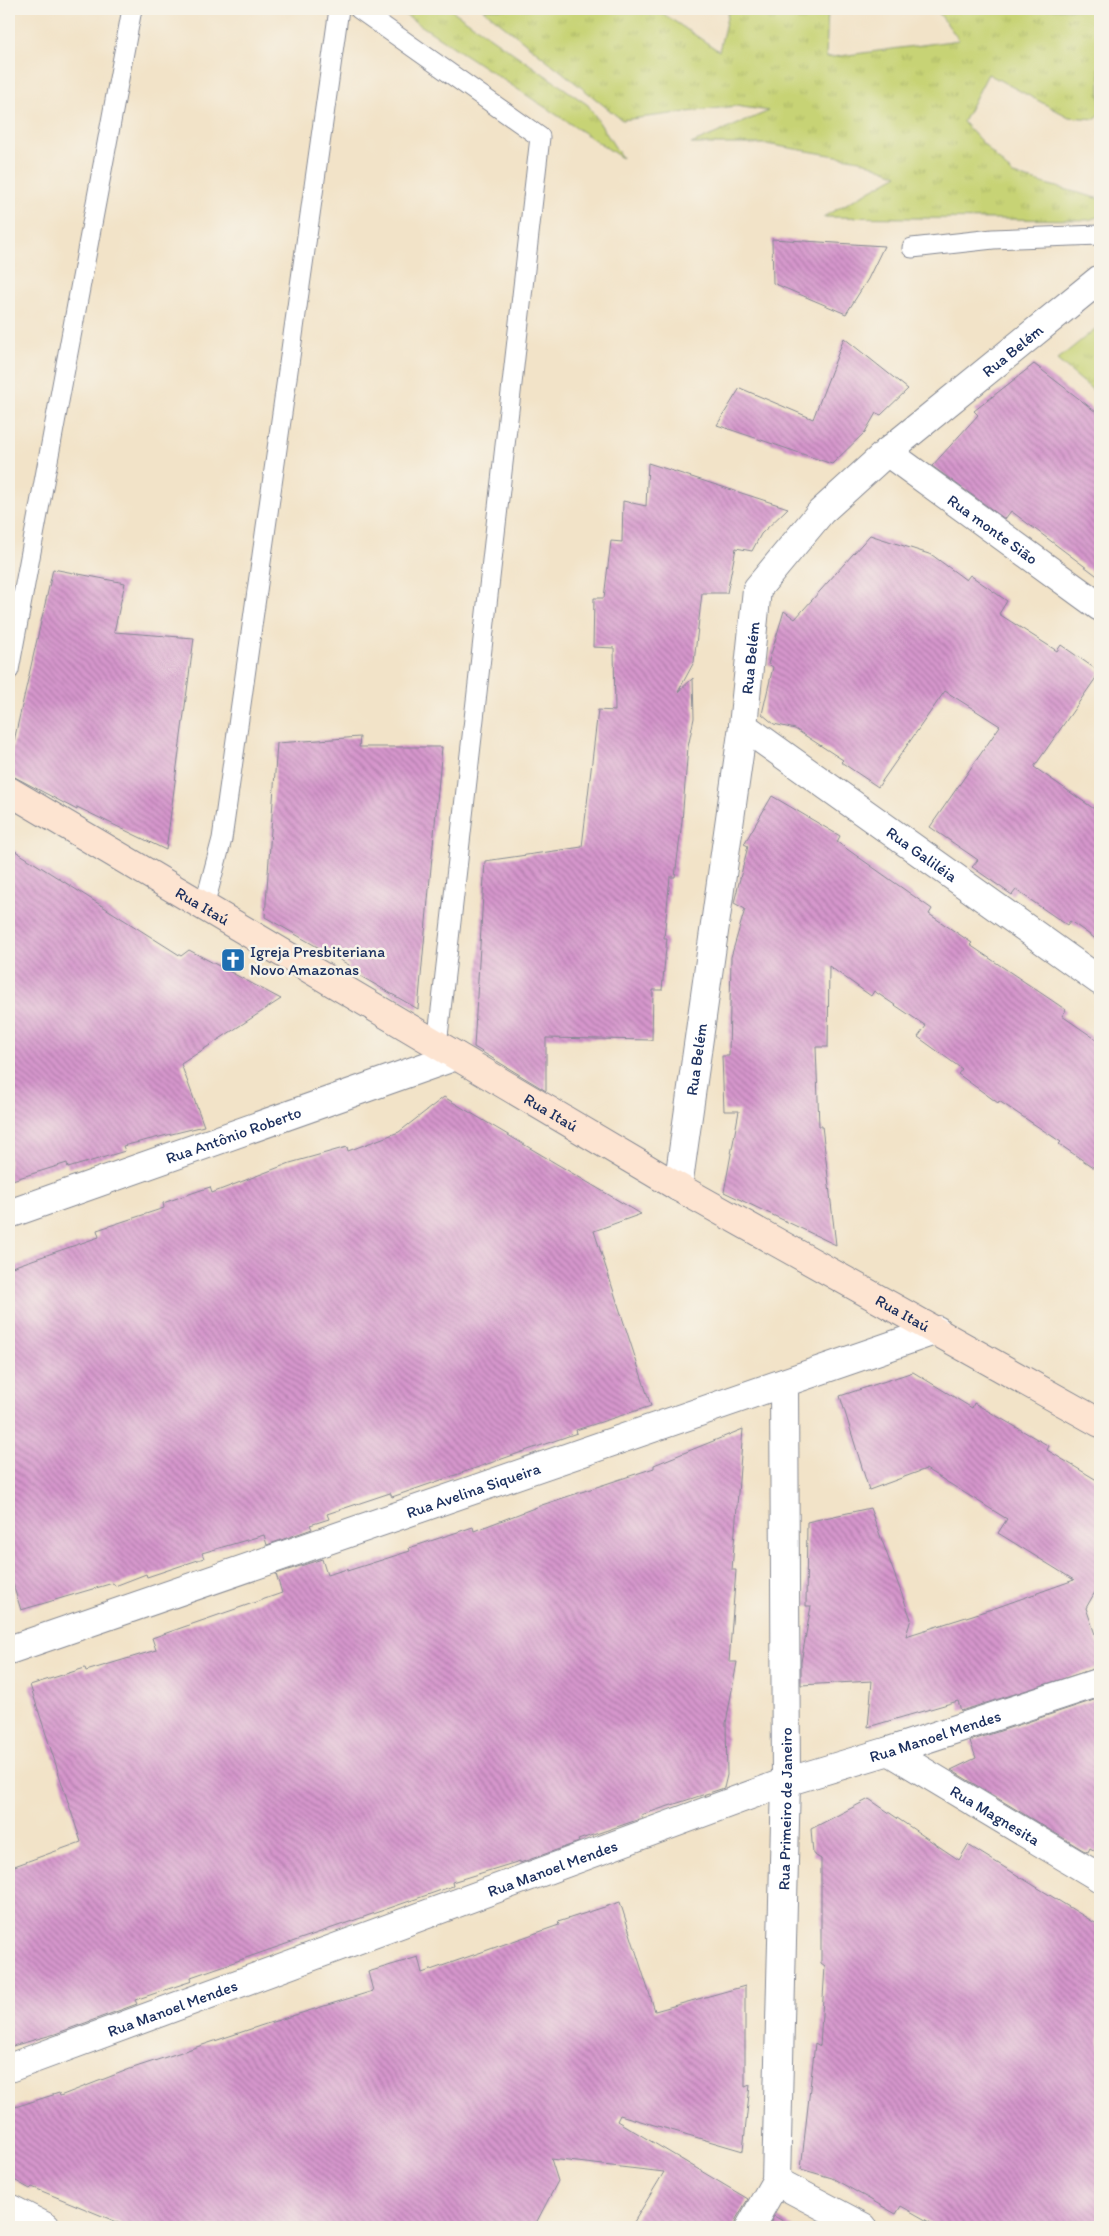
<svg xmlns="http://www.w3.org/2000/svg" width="1109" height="2236" viewBox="0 0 1109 2236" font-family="Itim,sans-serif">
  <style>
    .grass { fill: url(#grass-tufts); stroke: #718169 }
    .building { fill: url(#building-back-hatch) }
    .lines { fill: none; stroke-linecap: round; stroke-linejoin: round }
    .lane-casing { stroke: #868993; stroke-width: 21 }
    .street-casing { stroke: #868993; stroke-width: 30 }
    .secondary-casing { stroke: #868993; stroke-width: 30 }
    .lane { stroke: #fff; stroke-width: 19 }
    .street { stroke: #fff; stroke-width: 28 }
    .secondary { stroke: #fde4d1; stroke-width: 28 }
    .labels { text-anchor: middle; stroke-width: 5; stroke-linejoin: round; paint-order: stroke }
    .street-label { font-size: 16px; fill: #1b2f5e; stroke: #f7f3e8 }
    .poi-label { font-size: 16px; fill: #1b2f5e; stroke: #f7f3e8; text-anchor: start }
  </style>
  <defs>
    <pattern id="grass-tufts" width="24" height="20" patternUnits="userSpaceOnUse" patternTransform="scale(1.25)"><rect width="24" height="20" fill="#c7d374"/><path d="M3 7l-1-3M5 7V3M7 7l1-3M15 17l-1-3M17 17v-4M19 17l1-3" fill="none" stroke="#aab567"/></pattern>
    <pattern id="building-back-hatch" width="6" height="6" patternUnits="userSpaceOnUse" patternTransform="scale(1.25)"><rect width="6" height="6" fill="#d696cc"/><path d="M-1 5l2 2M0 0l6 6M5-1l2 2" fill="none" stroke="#ad7ba9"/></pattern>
  </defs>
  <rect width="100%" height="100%" fill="#f7f3e8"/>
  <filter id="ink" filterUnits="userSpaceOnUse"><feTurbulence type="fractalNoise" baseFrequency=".02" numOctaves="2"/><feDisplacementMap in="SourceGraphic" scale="10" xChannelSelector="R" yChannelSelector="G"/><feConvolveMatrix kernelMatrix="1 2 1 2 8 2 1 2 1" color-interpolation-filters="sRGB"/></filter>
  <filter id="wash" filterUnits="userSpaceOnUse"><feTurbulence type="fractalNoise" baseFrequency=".0096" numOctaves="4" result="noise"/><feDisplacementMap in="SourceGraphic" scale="20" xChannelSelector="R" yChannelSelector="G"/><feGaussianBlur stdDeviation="1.12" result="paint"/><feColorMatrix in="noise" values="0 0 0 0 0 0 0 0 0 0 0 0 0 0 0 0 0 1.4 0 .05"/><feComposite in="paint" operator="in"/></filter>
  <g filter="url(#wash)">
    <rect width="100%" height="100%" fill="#f2e3c8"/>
    <g class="grass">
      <path d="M396,9h54l138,96 34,53z"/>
      <path d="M483,9h173l63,42 10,-42h99l-2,49 133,-18 -23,-31h164v103l-4,7 -27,-2 -81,-43 -25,48 50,53 87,24v17l-11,4 -266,-3 75,-42 -38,-15 -94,-16h-75l78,-33 -33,-5 -114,14z"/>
      <path d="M1100,325v71l-43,-36z"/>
    </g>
    <g id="blocks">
      <g class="building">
        <path d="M772,239l112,7 -16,33 -22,35 -73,-31z"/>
        <path d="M844,338l64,51 -27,26 -5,-2 -11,19 -33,32 -115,-39 23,-37 73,31z"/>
        <path d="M1034,364l66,51v163l-89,-67 -6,8 -73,-53 46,-51 -4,-4z"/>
        <path d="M648,463l140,45 -27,26 -9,17 -16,-3 -9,45h-25l-8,69 -16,30 15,-14 1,40 -6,29 -6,74 -7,56h-5l-6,61h3l-5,52h-9l-1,50 -106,-2v53l-72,-44 11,-186 97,-14 16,-137 17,1 -1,-63 -21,-1 1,-49h10l7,-57 11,1 1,-41 23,5z"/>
        <path d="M870,535l62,20 34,25 4,-5 37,26 -8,13 58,37 4,-6 39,27 -66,95 66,46v129l-30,-21 -3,4 -51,-35 -4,5 -40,-28 6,-7 -48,-33 70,-101 -55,-35 -67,96 -37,-25 2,-2 -48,-31 -21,-5 -12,-10 11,-47 -5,-3 16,-53 11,8z"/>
        <path d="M53,569l72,14 -11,49 80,6 -28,212 -89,-43v3l-68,-36v-11z"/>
        <path d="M360,737l-1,10h83l-24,262 -70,-40 1,-4 -84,-48 12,-174z"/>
        <path d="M772,796l68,40 -3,6 95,67 -3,5 43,29 -2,2 96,65 -4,6 38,26v130l-41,-28 2,-2 -62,-41 -1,2 -40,-29 4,-5 -44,-32 8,-11 -52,-35 -3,5 -42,-30 -1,81h-12l3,79h3l14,119 -112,-53 15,-81h-15l-2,-55h7l2,-99 14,-48 -11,-6 14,-57 -4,-2z"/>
        <path d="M9,847l172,109 8,-6 92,49 -100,65 23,62 -81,20 2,5 -57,17 -1,-5 -58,18z"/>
        <path d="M444,1097l197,117 -47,17 57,175 -75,24 1,3 -185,64 -2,-4 -63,21 2,5 -19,6 2,4 -45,16 -3,-10 -62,18 2,5 -57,19 -1,-3 -31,12 -2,-3 -92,27 -12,-38v-304l90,-31 -2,-7 67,-22 -1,-5 47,-16 2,6 78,-30 57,-16 1,4 51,-19z"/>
        <path d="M913,1372l59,36 2,-5 75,43 -2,4 53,32v113l-5,-3 -9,16 14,41v18l-139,44 -3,-10 -90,26 4,-46 -71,4v-23l10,-56h-5l1,-84 63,-14 41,111 -5,17 92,-29 76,-27 -76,-47 9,-14 -81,-50 -57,21 -29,-94z"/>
        <path d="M743,1429l-11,141h4l-7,92h8l-11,61 1,52 -3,13 -83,27 2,3 -65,22 1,2 -59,21v-2l-68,21 1,4 -262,91 1,4 -57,19 2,4 -82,30 -46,13v-179l72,-26 -51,-157 55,-17 1,3 70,-21 -4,-12 130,-45 -6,-19 46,-15 5,16 20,-6v2l63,-20 -1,-3 64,-21 1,4 68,-26 112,-37v-3z"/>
        <path d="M1100,1698v156l-10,-6 -2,4 -5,-2 -132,-80 25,-12 -6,-17z"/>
        <path d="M869,1799l90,61 9,-15 132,81v301h-162l-37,-21 -5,8 -64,-36 -31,-9 14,-126 5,3 5,-80 -4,-3v-104l-8,-5 -2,-25z"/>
        <path d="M620,1902l35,109 90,-25v101l5,-2 -7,66 -123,-36 -3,6 131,78 -12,20 -2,8h-103l33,-55 -113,-13 7,22 -24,46h-405l-97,-40 -2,2 -21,-12v-68l50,-16 1,3 70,-27 136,-45 107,-33 -5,-19 50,-15 4,16 137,-48 -1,-3z"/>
        <path d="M774,2216l20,11h-26z"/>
      </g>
    </g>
  </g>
  <g filter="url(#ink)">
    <use href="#blocks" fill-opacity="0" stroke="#868993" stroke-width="1"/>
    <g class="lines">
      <defs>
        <g id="lane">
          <path d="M359,9l181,128 -103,908"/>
          <path d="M912,248l81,-9 107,-4"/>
          <path d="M9,670l123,-661"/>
          <path d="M204,907l18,-68 117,-830"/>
        </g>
        <g id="street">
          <path id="s1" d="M887,452l213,155"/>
          <path id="s2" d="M743,726l357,255"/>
          <path id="s3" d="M678,1187l65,-461 14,-137 64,-77 66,-60 213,-173"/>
          <path id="s4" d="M9,1214l447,-158"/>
          <path id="s5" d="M9,1650l928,-320"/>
          <path id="s6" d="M889,1751l211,127"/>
          <path id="s7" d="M9,2068l777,-286 103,-31 211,-69"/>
          <path d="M776,2181l87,46"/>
          <path d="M9,2208l37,19"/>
          <path id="s8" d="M750,2227l26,-46 10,-399 -2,-399"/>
        </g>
        <g id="secondary">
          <path id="s9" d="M9,791l669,396 422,236"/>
        </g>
      </defs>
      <use href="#lane" class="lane-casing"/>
      <use href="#street" class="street-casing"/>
      <use href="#secondary" class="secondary-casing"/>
      <use href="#lane" class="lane"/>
      <use href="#street" class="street"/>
      <use href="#secondary" class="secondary"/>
    </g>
  </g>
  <defs>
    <symbol id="church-square" viewBox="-11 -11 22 22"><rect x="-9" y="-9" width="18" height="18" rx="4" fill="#1f6fb2" stroke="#f7f3e8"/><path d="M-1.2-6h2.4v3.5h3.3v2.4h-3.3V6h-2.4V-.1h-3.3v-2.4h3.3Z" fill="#fff"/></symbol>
  </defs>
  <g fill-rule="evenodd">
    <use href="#church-square" x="219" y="946" width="28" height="28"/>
  </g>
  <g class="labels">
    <g class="street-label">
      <text dy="6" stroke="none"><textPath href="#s3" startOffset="954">Rua Belém</textPath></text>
      <text dy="6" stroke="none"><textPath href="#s1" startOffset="131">Rua monte Sião</textPath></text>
      <text dy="6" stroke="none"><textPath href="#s3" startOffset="534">Rua Belém</textPath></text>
      <text dy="6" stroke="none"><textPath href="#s2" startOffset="220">Rua Galiléia</textPath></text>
      <text dy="6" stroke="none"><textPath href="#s9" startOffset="225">Rua Itaú</textPath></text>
      <text dy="6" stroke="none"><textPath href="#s3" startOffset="129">Rua Belém</textPath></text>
      <text dy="6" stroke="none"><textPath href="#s9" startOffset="630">Rua Itaú</textPath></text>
      <text dy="6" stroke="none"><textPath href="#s4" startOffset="238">Rua Antônio Roberto</textPath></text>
      <text dy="6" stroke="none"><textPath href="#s9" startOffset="1035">Rua Itaú</textPath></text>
      <text dy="6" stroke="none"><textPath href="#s5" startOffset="491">Rua Avelina Siqueira</textPath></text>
      <text dy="6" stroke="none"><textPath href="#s7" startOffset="984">Rua Manoel Mendes</textPath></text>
      <text dy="6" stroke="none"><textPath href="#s8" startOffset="425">Rua Primeiro de Janeiro</textPath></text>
      <text dy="6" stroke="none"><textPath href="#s6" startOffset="124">Rua Magnesita</textPath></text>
      <text dy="6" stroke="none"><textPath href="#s7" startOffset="579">Rua Manoel Mendes</textPath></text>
      <text dy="6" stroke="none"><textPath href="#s7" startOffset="174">Rua Manoel Mendes</textPath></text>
    </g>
    <g class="poi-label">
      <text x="250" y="957">Igreja Presbiteriana<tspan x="250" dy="18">Novo Amazonas</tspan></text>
    </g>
  </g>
  <rect width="1109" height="2236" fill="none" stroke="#f7f3e8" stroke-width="30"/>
</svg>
